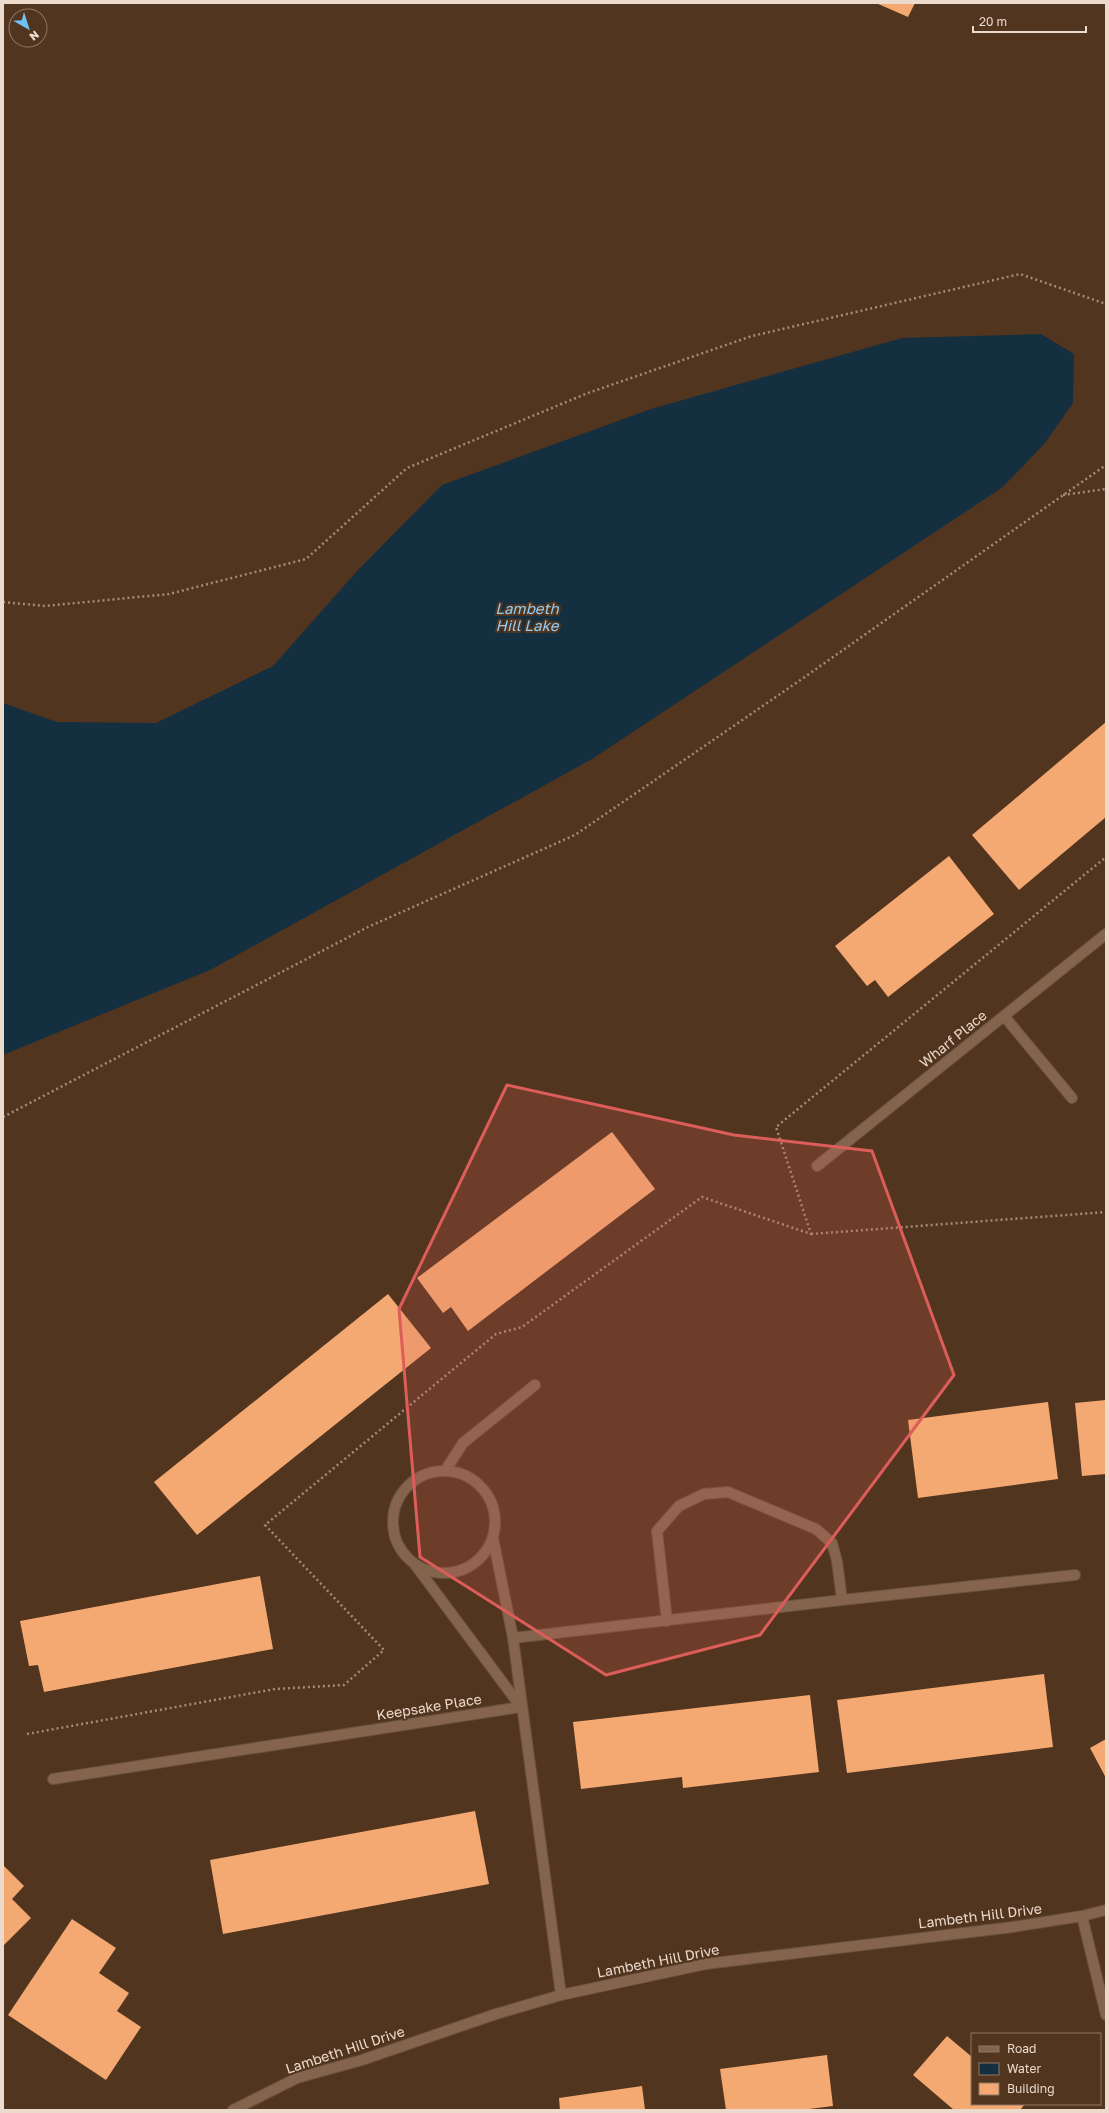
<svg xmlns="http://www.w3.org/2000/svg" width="1109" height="2113" viewBox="0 0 1109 2113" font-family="'Golos Text',sans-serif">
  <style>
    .water { fill: #143040 }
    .building { fill: #f4a972 }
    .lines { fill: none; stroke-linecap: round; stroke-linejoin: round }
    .minor-casing { stroke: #69513e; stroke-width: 12 }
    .path { stroke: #a38c7b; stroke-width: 2.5; stroke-dasharray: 2 3; stroke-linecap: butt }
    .minor { stroke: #84644d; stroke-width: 10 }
    .marked { fill: #dd5d5a; fill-opacity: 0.2; stroke: #dd5d5a; stroke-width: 3; stroke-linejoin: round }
    .labels { text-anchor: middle; stroke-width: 4; stroke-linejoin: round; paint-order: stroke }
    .street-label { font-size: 14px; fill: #ecdacd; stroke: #52351f }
    .water-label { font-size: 15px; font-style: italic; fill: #8fcef6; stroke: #52351f }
  </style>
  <rect width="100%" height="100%" fill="#52351f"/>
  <path class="water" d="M1041,334l33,20 -1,49 -28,40 -42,44 -411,272 -382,211 -207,85v-352l54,19 99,1 117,-57 85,-96 84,-85 209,-76 251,-71z"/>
  <g class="building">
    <path d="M876,3h39l-7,14z"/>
    <path d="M1106,722v95l-87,73 -47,-55z"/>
    <path d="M949,856l45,58 -106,83 -13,-17 -8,6 -32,-40z"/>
    <path d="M612,1132l43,57 -187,142 -17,-24 -8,6 -26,-35z"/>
    <path d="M388,1294l43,54 -234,187 -43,-53z"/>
    <path d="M1106,1400v74l-24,2 -7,-73z"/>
    <path d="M1048,1402l10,77 -140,19 -10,-78z"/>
    <path d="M260,1576l13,73 -229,43 -6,-27 -9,1 -9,-45z"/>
    <path d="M1044,1674l9,73 -206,26 -10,-73z"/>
    <path d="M810,1695l9,77 -136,16 -1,-11 -101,12 -8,-67z"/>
    <path d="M1106,1739v39l-16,-30z"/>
    <path d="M475,1811l14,73 -266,50 -13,-74z"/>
    <path d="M3,1865l21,21 -12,13 19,19 -28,28z"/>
    <path d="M72,1919l44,29 -17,25 30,20 -12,18 24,16 -35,53 -98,-65z"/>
    <path d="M947,2036l25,21v47h53l-5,6h-66l-41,-35z"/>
    <path d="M827,2055l6,51 -32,4h-75l-6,-41z"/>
    <path d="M642,2086l3,24h-85l-1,-12z"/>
  </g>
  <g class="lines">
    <defs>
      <g id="minor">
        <path d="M1004,1016l68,82"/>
        <path d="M817,1166l289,-232"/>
        <path d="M445,1471l18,-28 72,-58"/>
        <circle cx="444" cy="1522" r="51"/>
        <path d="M493,1538l20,100 48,357"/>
        <path d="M416,1566l105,141"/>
        <path d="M667,1621l-10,-90 22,-25 25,-12 24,-2 88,37 16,14 5,18 5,39"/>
        <path d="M513,1638l329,-38 233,-25"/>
        <path d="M53,1779l468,-72"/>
        <path d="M1082,1916l24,99"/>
        <path d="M233,2110l64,-32 65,-18 134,-46 65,-19 145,-31 307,-37 69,-11 24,-6"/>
      </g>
    </defs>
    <use href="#minor" class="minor-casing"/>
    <g class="path">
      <path d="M1063,495l43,-6"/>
      <path d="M3,602l42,4 124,-12 137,-35 101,-91 181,-75 164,-57 268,-62 86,30"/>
      <path d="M3,1117l365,-190 207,-92 224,-154 307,-216"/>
      <path d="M811,1234l295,-22"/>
      <path d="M27,1734l248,-45 69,-4 40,-35 -119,-125 231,-191 26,-7 180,-130 109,37 -35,-107 330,-270"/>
    </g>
    <use href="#minor" class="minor"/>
  </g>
  <path class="marked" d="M507,1085l227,50 138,16 82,224 -194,260 -154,40 -186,-118 -21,-248z"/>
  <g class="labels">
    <g class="street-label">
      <text transform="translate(953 1039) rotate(-39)" y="5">Wharf Place</text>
      <text transform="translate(429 1707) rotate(-9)" y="5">Keepsake Place</text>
      <text transform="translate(980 1916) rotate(-7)" y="5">Lambeth Hill Drive</text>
      <text transform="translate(658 1961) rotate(-11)" y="5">Lambeth Hill Drive</text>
      <text transform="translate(345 2050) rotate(-18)" y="5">Lambeth Hill Drive</text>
    </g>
    <g class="water-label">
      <text x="527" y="614">Lambeth<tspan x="527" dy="17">Hill Lake</tspan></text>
    </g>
  </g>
  <rect width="1109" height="2113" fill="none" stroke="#ecdacd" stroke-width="8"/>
  <rect x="971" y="2033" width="130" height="72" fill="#52351f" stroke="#907765"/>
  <rect x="979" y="2046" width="20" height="6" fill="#84644d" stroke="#907765"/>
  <text x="1007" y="2053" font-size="12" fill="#ecdacd">Road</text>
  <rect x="979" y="2063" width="20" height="12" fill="#143040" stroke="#907765"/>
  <text x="1007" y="2073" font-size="12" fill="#ecdacd">Water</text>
  <rect x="979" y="2083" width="20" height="12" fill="#f4a972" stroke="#907765"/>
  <text x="1007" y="2093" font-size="12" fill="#ecdacd">Building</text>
  <g transform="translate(28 28) rotate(141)"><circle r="19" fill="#52351f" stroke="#907765"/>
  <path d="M0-3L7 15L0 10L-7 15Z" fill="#6fc2f4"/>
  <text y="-6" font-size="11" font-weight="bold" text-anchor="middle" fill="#ecdacd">N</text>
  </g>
  <path d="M973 26v6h113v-6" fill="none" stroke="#ecdacd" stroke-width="2"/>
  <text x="979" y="26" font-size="12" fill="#ecdacd" stroke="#52351f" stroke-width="3" paint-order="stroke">20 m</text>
</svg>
